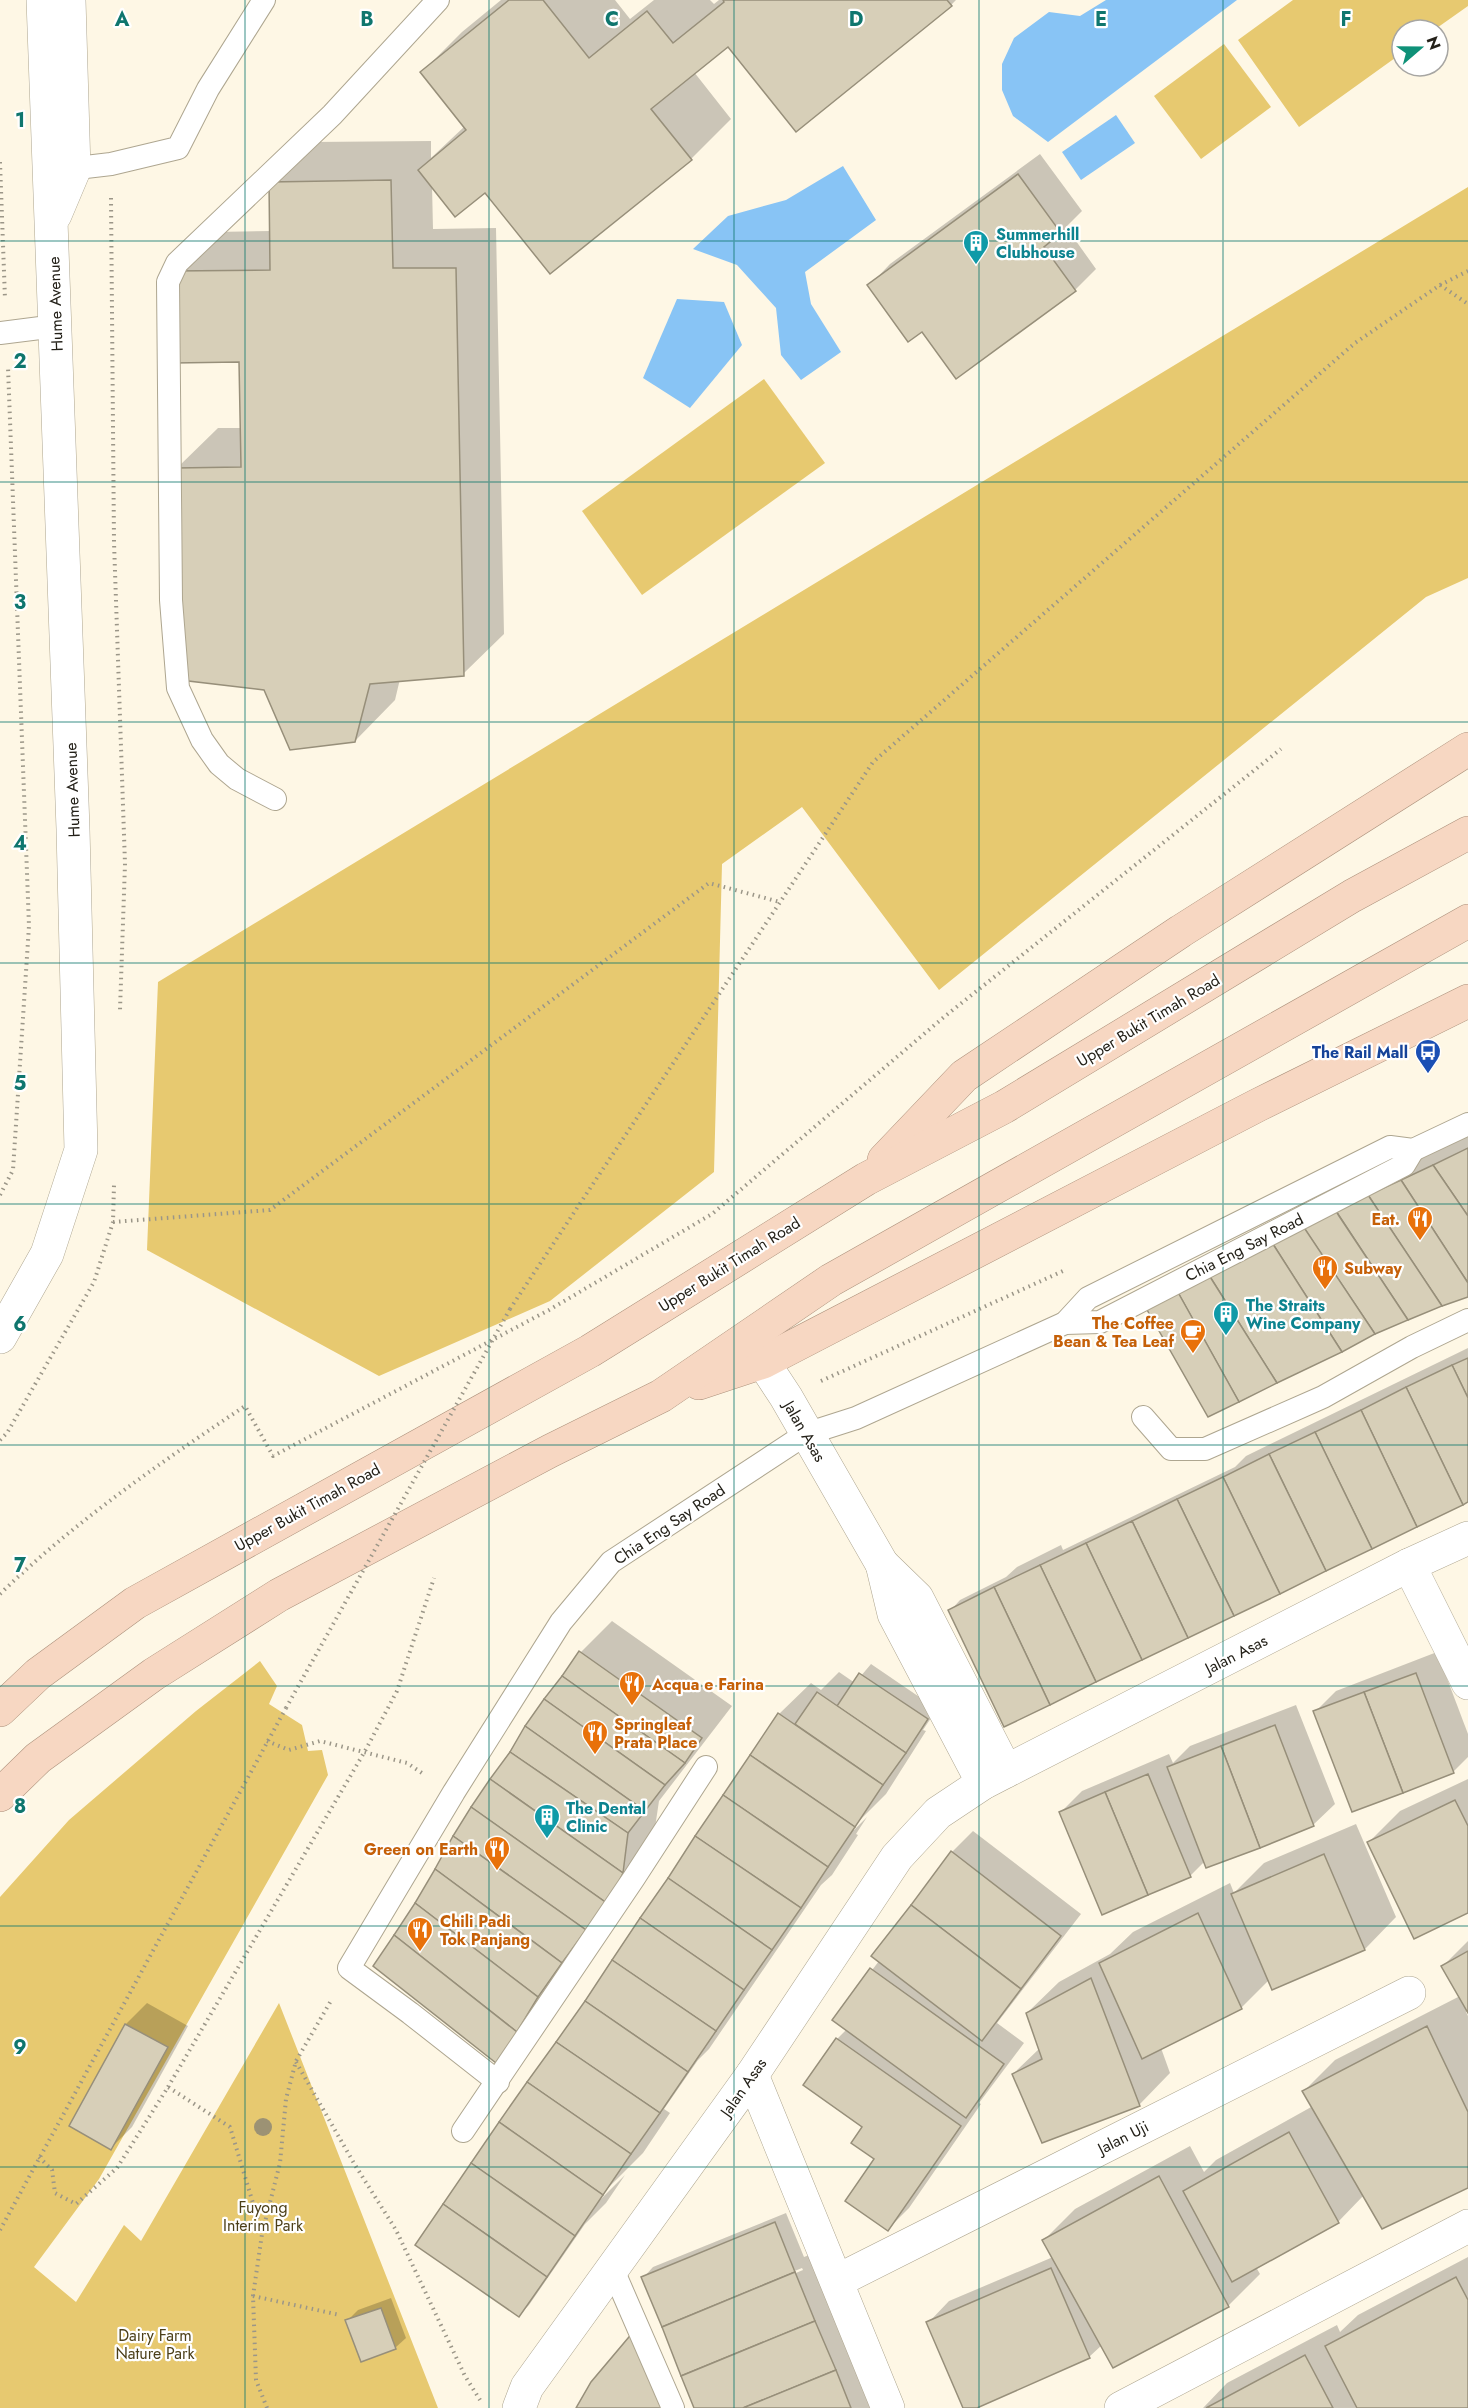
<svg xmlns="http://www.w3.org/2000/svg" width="1468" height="2408" viewBox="0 0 1468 2408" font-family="Jost,sans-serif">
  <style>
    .green { fill: #e7c970 }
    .water { fill: #88c4f5 }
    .shadow { fill: #0003; fill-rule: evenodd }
    .building { fill: #d7cfb8; stroke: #978f7a; stroke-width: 1.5 }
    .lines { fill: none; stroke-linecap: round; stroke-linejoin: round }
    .service-casing { stroke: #aea690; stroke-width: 24 }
    .minor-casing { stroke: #aea690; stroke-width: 34 }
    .trunk-casing { stroke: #ac917c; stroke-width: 34 }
    .path { stroke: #9b9688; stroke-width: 4; stroke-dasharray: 1.5 4.5; stroke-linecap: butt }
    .service { stroke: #fff; stroke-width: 22 }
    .minor { stroke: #fff; stroke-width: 33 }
    .trunk { stroke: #f7d7c2; stroke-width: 33 }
    .path-bridge { stroke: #9b9688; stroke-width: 4; stroke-dasharray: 1.5 4.5; stroke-linecap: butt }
    .tree { fill: #9c9274 }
    .grid { fill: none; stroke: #0f766e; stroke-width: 1.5; stroke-opacity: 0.55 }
    .labels { text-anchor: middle; stroke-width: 4.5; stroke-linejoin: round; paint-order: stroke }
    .culture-label { font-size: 16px; font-weight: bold; fill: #0d838f; stroke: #fff; text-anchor: start }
    .street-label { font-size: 16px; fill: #242119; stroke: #fff }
    .transit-label { font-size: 16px; font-weight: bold; fill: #164399; stroke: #fff; text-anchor: end }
    .food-label { font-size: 16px; font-weight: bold; fill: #c56008; stroke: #fff; text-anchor: start }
    .park-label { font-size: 16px; fill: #4c3f18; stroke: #fff }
    .grid-label { font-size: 20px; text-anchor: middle; font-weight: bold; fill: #0f766e; stroke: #fff; stroke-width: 4.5; stroke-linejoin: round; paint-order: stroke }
  </style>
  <rect width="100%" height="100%" fill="#fef7e5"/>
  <g class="green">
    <path d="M1293,0h175v6l-34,24h-32v23l-103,74 -61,-87z"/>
    <path d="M1224,44l47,63 -70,52 -47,-63z"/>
    <path d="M1468,187v391l-42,19 -487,393 -137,-183 -80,57 -8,308 -164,129 -171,75 -232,-126 11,-268z"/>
    <path d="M764,379l61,84 -183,132 -60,-84z"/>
    <path d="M260,1661l17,25 -8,18 33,21 6,26 14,-1 6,25 -229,404 -65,88 42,35 48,-77 17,16 138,-238 159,405h-438v-511l69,-77 127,-109z"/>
  </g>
  <g class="water">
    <path d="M1106,0h131l-189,142 -35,-26 -11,-26v-26l12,-26 35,-26 31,4z"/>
    <path d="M1116,115l19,28 -54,37 -19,-28z"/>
    <path d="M843,166l33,54 -71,52 6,32 30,48 -40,28 -20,-25 -5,-47 -39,-43 -44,-16 35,-33 58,-16z"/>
    <path d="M677,299l47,3 18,43 -52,63 -47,-30z"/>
  </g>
  <g class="shadow">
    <path d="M501,0h114l15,19 24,-19h56l4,4 5,-4h237l-5,5 -223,39 -34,28 37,47 -40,40 -141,113 -65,-81 -53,-6 1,44 63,-1 8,406 -41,40 -63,5 -5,21 -40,41 -178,-273 41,-40h24l-1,-67 -67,-89 40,-40 57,-1 -1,-48 41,-41 120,-1v17l34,-32 -43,-54 40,-40z"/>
    <path d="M1040,154l42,57 -16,16 30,42 -21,21 -153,40 -53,-44 21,-22z"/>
    <path d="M1468,1133v162l-93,38 -230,-31z"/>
    <path d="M1468,1348v153l-518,110 10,-11 46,-23 11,-10 44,-22 2,5 172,-83 11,-11z"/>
    <path d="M612,1621l120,85 -73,95 -6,40 -126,189 -111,-126 56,-96 54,-81 55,-75z"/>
    <path d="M1437,1652l31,82v23l-15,15 -138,-60 21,-21z"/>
    <path d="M871,1664l66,45 -14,21 3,1 -40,63 -32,32v4l13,-13 -11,17 2,1 -26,40 -11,10 -112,164 -11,11 -34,49 6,4 -27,40 -46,46 2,2 26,-26 -19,28 -21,21 -56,81 -10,10 67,-313 193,-288 32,-31 10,7 18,-18 16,11z"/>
    <path d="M1296,1705l39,99 -22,21 -108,36 -15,15 -129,-64 21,-21 87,-37 4,9 17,-17z"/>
    <path d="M1468,1779v132l-99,-69 31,-31z"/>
    <path d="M1356,1824l40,93 -31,32 -92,39 -4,-8 -28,28 -80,40 9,25 -31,32 -126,-31 27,-26 -13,-35 32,-31 51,-28 23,-22 97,-49 4,10 30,-30z"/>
    <path d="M973,1831l108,83 -84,109 27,20 -45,60 2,1 -72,104 -21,21 -12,-70 -12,-32 -59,-42 32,-46 10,-10 -13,-9 45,-59 73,-109z"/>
    <path d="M1468,1941v70l-2,1 2,4v171l-104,8 -26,27 -82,45 4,7 -32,32 -114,60 -12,-21 -13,12 -116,51h-9l-36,-85 21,-22 104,-44 -9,-17 31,-31 115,-63 14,26 12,-12 97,-54 -9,-15 31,-31 125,-64 -17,-30z"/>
    <path d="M147,2003l41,23 -56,101 -21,21 15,-124z"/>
    <path d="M786,2213l18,44 13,-5 64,156h-185l-53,-130 10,-11zM802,2268l1,2 -116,48v-3z"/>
    <path d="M1468,2257v151h-265l24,-25 110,-58 3,7 18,-17z"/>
    <path d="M391,2298l15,40 -11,10 -48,-27 11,-11z"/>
  </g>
  <g class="building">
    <path d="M509,0h34l46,58 58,-47 26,32 51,-41 -1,-2h224l5,6 -156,126 -68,-85 -77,62 41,51 -142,114 -65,-81 -30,24 -37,-47 48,-40 -46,-58z"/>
    <path d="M1018,174l43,59 -17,14 32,44 -120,88 -34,-47 -14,10 -41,-57z"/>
    <path d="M391,180l2,88h63l8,408 -94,8 -15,58 -65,8 -26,-60 -84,-10 -4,-212 65,-1 -2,-105 -65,1 -2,-92 98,-1 -1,-88z"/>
    <path d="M1468,1148v68l-35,-51z"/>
    <path d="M1433,1165l35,51v67l-67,-103z"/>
    <path d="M1401,1180l67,103v14l-26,9 -74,-111z"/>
    <path d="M1368,1195l74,111 -34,14 -72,-109z"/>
    <path d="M1336,1211l3,5 69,104 -33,14 -69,-103 -3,-5z"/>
    <path d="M1303,1226l72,108 -33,18 -71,-111z"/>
    <path d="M1271,1241l71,111 -65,31 -70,-111z"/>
    <path d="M1207,1272l70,111 -38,19 -64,-115z"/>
    <path d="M1175,1287l64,115 -31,15 -62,-109z"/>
    <path d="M1468,1358v40l-16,-33z"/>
    <path d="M1452,1365l16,33v104l-5,3 -57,-118z"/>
    <path d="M1406,1387l57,118 -46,22 -56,-117z"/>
    <path d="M1361,1410l56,117 -45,22 -57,-117z"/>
    <path d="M1315,1432l57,117 -46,22 -57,-117z"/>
    <path d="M1269,1454l57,117 -46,23 -57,-117z"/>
    <path d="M1223,1477l57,117 -46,22 -57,-117z"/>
    <path d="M1177,1499l57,117 -46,22 -56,-117z"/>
    <path d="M1132,1521l56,117 -46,22 -56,-117z"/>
    <path d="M1086,1543l56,117 -46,22 -56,-117z"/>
    <path d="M1040,1565l56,117 -46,23 -56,-118z"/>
    <path d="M994,1587l56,118 -46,22 -56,-117z"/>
    <path d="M579,1651l123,87 -17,25 -123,-87z"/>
    <path d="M859,1673l69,46 -22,34 -69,-47z"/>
    <path d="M1416,1673l38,100 -51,20 -39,-101z"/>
    <path d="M562,1676l123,87 -20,22 -121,-86z"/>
    <path d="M817,1692l89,61 -23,32 -88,-61z"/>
    <path d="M1364,1692l39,101 -51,19 -39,-101z"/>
    <path d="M544,1699l121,86 -20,26 -120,-85z"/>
    <path d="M778,1713l105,72 -28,42 -105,-72z"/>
    <path d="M1275,1725l39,101 -54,22 -39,-102z"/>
    <path d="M525,1726l120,85 -17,22 -118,-81z"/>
    <path d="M1221,1746l39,102 -54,20 -39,-101z"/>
    <path d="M510,1752l118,81 -5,40 -133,-94z"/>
    <path d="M750,1755l105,72 -27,40 -105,-72z"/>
    <path d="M1148,1774l43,103 -43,18 -43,-103z"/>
    <path d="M490,1779l133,94 -15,31 -137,-97z"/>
    <path d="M1105,1792l43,103 -46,20 -43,-103z"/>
    <path d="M723,1795l105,72 -27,41 -106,-72z"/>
    <path d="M1455,1800l13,26v87l-54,26 -47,-97z"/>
    <path d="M471,1807l137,97 -22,26 -133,-94z"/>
    <path d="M453,1836l133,94 -24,33 -127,-94z"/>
    <path d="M695,1836l106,72 -29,42 -104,-72z"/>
    <path d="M951,1851l110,85 -40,53 -110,-84z"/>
    <path d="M1324,1854l41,96 -93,40 -41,-96z"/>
    <path d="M435,1869l127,94 -24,34 -123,-94z"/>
    <path d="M668,1878l104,72 -28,40 -104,-72z"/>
    <path d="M415,1903l123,94 -21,35 -123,-97z"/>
    <path d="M911,1905l110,84 -39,52 -111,-85z"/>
    <path d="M1198,1913l44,96 -100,50 -43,-96z"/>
    <path d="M640,1918l104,72 -28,41 -104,-71z"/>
    <path d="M394,1935l123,97 -21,31 -123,-97z"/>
    <path d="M1468,1951v62l-27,-47z"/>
    <path d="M612,1960l104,71 -28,41 -103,-71z"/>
    <path d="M870,1968l134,96 -38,54 -134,-98z"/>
    <path d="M1091,1978l49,128 -98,37 -30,-69 30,-15 -16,-46z"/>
    <path d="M585,2001l103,71 -28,41 -104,-71z"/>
    <path d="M125,2024l43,23 -57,103 -42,-24z"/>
    <path d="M1427,2026l41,86v76l-86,41 -80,-138z"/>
    <path d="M836,2038l125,88 -73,105 -43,-30 29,-42 -23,-16 11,-16 -59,-42z"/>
    <path d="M556,2042l104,71 -29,41 -104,-72z"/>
    <path d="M527,2082l104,72 -28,41 -104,-73z"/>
    <path d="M499,2122l104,73 -28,41 -104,-73z"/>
    <path d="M1289,2132l50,91 -107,59 -49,-91z"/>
    <path d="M471,2163l104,73 -28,41 -104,-73z"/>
    <path d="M1159,2176l70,131 -116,61 -71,-128z"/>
    <path d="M443,2204l104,73 -28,40 -104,-72z"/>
    <path d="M775,2222l20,50 -133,55 -21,-50z"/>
    <path d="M1051,2268l39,90 -113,50h-14l-37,-86z"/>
    <path d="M795,2272l20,49 -134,55 -19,-49z"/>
    <path d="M1456,2277l12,23v108h-111l-32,-62z"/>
    <path d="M381,2308l15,41 -35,13 -16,-42z"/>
    <path d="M815,2321l21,49 -93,38h-49l-13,-32z"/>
    <path d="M634,2331l30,77h-88l15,-26z"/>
    <path d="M1305,2355l28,53h-127z"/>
    <path d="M836,2370l15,38h-108z"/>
  </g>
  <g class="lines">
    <defs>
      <g id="service">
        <path d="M60,170l51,-6 67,-16 30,-59 56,-89"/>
        <path d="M0,333l56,-7"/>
        <path d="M275,799l-38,-20 -18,-15 -17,-24 -24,-52 -7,-88 -3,-318 9,-19 155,-148 106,-115"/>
        <path d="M1065,1323l23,-25 302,-151 23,3 55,-26"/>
        <path d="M1143,1417l28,32h34l118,-52 89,-50 56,-27"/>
        <path d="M498,2082l-88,-69 -61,-45 105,-176 107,-170 50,-60 195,-128 50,-16 209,-95 35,-1 304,-157 9,-15"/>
        <path d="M463,2131l171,-253 72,-111"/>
        <path d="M613,2270l60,138"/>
      </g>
      <g id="minor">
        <path d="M55,215l19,-45 -5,-170"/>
        <path d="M0,1337l47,-83 34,-104 -8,-321 -30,-829"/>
        <path d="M763,1362l23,35 96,167 35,34 89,173"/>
        <path d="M882,1564l12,50 89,169"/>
        <path d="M1409,1565l59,118"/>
        <path d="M752,2075l136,333"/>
        <path d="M837,2281l572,-288"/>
        <path d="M519,2408l8,-21 225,-312 145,-218 41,-44 45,-30 426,-218 59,-27"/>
        <path d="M1121,2408l347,-182"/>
      </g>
      <g id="trunk">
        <path d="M884,1160l80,-84 217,-145 287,-182"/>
        <path d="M699,1383l64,-21 495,-257 210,-104"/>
        <path d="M0,1710l38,-36 97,-71 455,-252 276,-172 138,-72 348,-211 116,-63"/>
        <path d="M0,1795l38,-37 116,-84 125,-79 271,-144 111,-55 170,-116 637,-359"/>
      </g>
    </defs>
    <use href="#service" class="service-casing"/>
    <use href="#minor" class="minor-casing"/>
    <use href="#trunk" class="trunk-casing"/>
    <g class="path">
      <path d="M0,162l5,137"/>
      <path d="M111,198l3,344 11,322 -5,146"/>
      <path d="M1440,285l28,19"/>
      <path d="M0,1195l13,-25 16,-244 -21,-559"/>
      <path d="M113,1222l157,-12 439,-327 71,19"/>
      <path d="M510,1309l363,-547 482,-419 85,-58 28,-14"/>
      <path d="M821,1381l242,-110"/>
      <path d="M0,1440l7,-7 87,-151 19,-60 1,-37"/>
      <path d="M0,1594c74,-72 160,-131 245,-188l28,50 276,-146 163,-96 232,-197 337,-268"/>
      <path d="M267,1741l22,9 31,-9 87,22 18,12"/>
      <path d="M296,2062l59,103 41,65 69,146 15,24"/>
      <path d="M168,2087l197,-336 32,-60 37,-113"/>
      <path d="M39,2157l13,13 3,23 21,11 41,-36 51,-81 62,40 32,106"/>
      <path d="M0,2230l286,-522"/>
      <path d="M253,2296l87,19"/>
      <path d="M267,2408l-11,-28 -3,-84 9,-62 18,-71 6,-64 10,-38 36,-62"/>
    </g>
    <use href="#service" class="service"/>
    <use href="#minor" class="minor"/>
    <use href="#trunk" class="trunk"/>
    <path class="path-bridge" d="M286,1708l224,-399"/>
  </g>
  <circle class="tree" cx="263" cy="2127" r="9"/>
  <path class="grid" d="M245,0v2408M489,0v2408M734,0v2408M979,0v2408M1223,0v2408M0,241h1468M0,482h1468M0,722h1468M0,963h1468M0,1204h1468M0,1445h1468M0,1686h1468M0,1926h1468M0,2167h1468"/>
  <defs>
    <symbol id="building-pin" viewBox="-11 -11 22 30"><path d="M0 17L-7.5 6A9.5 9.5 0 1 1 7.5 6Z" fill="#0f9aa8" stroke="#fff"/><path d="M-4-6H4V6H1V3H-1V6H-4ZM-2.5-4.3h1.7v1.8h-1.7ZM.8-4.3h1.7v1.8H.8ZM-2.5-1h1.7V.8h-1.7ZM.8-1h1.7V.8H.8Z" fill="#fff"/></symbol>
    <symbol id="bus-pin" viewBox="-11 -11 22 30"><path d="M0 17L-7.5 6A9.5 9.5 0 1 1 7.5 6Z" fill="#1a4fb4" stroke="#fff"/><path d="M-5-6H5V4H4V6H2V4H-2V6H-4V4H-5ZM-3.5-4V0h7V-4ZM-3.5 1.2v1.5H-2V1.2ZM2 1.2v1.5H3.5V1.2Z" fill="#fff"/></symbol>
    <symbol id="restaurant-pin" viewBox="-11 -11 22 30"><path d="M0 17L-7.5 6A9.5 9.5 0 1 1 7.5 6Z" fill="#e8710a" stroke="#fff"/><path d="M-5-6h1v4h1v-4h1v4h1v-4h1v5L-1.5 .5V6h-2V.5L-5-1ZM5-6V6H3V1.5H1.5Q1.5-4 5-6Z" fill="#fff"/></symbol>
    <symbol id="cafe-pin" viewBox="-11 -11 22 30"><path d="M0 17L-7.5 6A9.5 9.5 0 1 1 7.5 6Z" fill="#e8710a" stroke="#fff"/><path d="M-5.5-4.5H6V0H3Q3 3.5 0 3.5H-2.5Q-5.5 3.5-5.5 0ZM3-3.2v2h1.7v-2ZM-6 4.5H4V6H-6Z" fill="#fff"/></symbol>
  </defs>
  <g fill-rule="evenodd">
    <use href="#building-pin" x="961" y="228" width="30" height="40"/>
    <use href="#bus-pin" x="1413" y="1037" width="30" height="40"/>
    <use href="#restaurant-pin" x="1405" y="1204" width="30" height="40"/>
    <use href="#restaurant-pin" x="1310" y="1253" width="30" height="40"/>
    <use href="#building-pin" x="1211" y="1299" width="30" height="40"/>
    <use href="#cafe-pin" x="1178" y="1317" width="30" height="40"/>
    <use href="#restaurant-pin" x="617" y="1669" width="30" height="40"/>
    <use href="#restaurant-pin" x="580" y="1718" width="30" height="40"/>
    <use href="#building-pin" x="532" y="1802" width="30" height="40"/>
    <use href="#restaurant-pin" x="482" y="1834" width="30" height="40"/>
    <use href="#restaurant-pin" x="405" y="1915" width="30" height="40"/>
  </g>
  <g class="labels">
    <g class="culture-label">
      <text x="996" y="240">Summerhill<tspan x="996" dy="18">Clubhouse</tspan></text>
      <text x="1246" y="1311">The Straits<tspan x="1246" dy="18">Wine Company</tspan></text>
      <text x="566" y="1814">The Dental<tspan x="566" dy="18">Clinic</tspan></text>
    </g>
    <g class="street-label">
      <text transform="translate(55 304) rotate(-92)" y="6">Hume Avenue</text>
      <text transform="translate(72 790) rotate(-92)" y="6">Hume Avenue</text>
      <text transform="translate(1148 1020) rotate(-31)" y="6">Upper Bukit Timah Road</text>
      <text transform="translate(1244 1247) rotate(-27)" y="6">Chia Eng Say Road</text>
      <text transform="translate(729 1264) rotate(-32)" y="6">Upper Bukit Timah Road</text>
      <text transform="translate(805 1431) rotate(60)" y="6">Jalan Asas</text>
      <text transform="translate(307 1507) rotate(-29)" y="6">Upper Bukit Timah Road</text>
      <text transform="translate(669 1524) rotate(-34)" y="6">Chia Eng Say Road</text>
      <text transform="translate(1236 1654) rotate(-27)" y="6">Jalan Asas</text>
      <text transform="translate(743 2087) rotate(-55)" y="6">Jalan Asas</text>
      <text transform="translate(1123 2137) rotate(-27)" y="6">Jalan Uji</text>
    </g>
    <g class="transit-label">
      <text x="1408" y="1058">The Rail Mall</text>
    </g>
    <g class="food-label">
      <text x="1400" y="1225" text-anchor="end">Eat.</text>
      <text x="1344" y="1274">Subway</text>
      <text x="1174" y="1329" text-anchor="end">The Coffee<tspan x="1174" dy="18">Bean &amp; Tea Leaf</tspan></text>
      <text x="652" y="1690">Acqua e Farina</text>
      <text x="614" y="1730">Springleaf<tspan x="614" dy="18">Prata Place</tspan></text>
      <text x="478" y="1855" text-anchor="end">Green on Earth</text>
      <text x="440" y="1927">Chili Padi<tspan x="440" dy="18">Tok Panjang</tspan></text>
    </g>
    <g class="park-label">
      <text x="263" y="2213">Fuyong<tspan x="263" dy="18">Interim Park</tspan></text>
      <text x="155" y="2341">Dairy Farm<tspan x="155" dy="18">Nature Park</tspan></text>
    </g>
  </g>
  <g class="grid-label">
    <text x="122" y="26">A</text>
    <text x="367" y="26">B</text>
    <text x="612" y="26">C</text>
    <text x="856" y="26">D</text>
    <text x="1101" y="26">E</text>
    <text x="1346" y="26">F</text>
    <text x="20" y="127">1</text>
    <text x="20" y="368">2</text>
    <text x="20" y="609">3</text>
    <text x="20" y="850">4</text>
    <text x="20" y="1090">5</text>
    <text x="20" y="1331">6</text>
    <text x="20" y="1572">7</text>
    <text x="20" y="1813">8</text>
    <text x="20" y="2054">9</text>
  </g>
  <g transform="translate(1420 48) rotate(70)"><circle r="28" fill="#ffffff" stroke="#a7a6a3" stroke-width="1.5"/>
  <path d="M0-4.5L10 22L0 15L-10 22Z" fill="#0f9178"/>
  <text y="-9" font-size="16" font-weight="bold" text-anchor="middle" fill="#242119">N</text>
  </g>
</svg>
